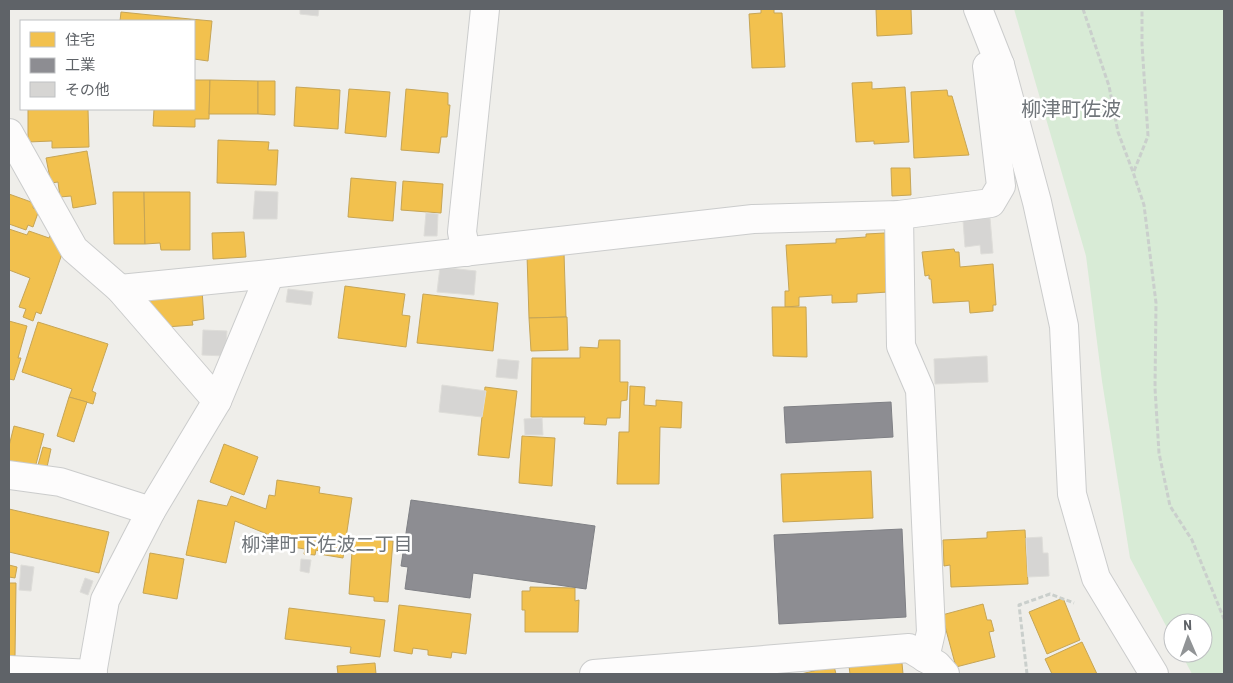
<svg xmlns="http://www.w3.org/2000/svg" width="1233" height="683" viewBox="0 0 1233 683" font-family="'Roboto Condensed','Noto Sans JP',sans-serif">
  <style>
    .green { fill: #d8ebd6 }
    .homes { fill: #f2c14e; stroke: #c6a556 }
    .industry { fill: #8d8d92; stroke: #7f8085 }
    .building { fill: #d6d5d3; stroke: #deddd9 }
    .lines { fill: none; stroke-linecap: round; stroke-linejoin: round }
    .street-casing { stroke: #cbcccc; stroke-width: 30 }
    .path { stroke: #cacfcc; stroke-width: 3; stroke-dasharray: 5 2.5; stroke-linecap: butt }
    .street { stroke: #fdfcfc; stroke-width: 28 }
    .labels { text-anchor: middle; stroke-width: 5; stroke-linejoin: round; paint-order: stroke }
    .neighbourhood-label { font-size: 19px; fill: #70757a; stroke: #fff }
    .quarter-label { font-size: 20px; fill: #70757a; stroke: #fff }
  </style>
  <rect width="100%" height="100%" fill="#efeeea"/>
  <path class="green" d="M1014,9h210v665h-32l-11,-21h22v-30h-30v16l-43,-81 -28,-177 -16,-125z"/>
  <g class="homes">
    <path d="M761,9h13v4h8l3,54 -33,1 -3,-54 12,-1z"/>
    <path d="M876,9h35l1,25 -35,2z"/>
    <path d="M121,12l69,7v2h-70z"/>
    <path d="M190,19l22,2 -4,40 -14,-2v-38h-4z"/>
    <path d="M194,80h16l-1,39h-14v8l-42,-1 1,-17h40z"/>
    <path d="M210,80l48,1v33h-49z"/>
    <path d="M258,81h17v34l-17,-1z"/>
    <path d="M872,82v7l33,-2 4,55 -35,2v-3l-18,1 -4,-59z"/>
    <path d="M296,87l44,3 -2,39 -44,-3z"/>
    <path d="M349,89l41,3 -4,45 -41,-4z"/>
    <path d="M406,89l42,4v12h2l-3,32h-6l-2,16 -38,-3z"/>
    <path d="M947,90l1,6h4l17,59 -55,3 -3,-66z"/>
    <path d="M28,109h60l1,38 -37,1v-7l-24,1z"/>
    <path d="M218,140l51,2 -1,8h10l-2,35 -59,-2z"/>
    <path d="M87,151l9,53 -23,4 -2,-12 -11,1 -2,-15 -7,1 -5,-25z"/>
    <path d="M891,168h19l1,27 -19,1z"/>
    <path d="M351,178l45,4 -3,39 -45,-4z"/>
    <path d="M403,181l40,3 -2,29 -40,-3z"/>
    <path d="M113,192h31l1,52h-31z"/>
    <path d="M144,192h46v58h-29l-1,-7 -15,1z"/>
    <path d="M9,194l25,9 -1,5 6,2 -6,17 -5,-2 -2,5 -17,-6z"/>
    <path d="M9,229l18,6 2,-4 20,7 3,-7 11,20 -22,63 -5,-2 -3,9 -10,-4 3,-8 -7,-2 11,-29 -21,-8z"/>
    <path d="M244,232l2,25 -33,2 -1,-26z"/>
    <path d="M885,233l3,59 -31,2v8l-25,1v-8l-33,2v9l-14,1v-16h4l-3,-46 50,-2v-4l30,-2v-3z"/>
    <path d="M954,249l1,3h4l1,15 33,-3 3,41h-3v6l-23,2 -1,-12 -36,2 -2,-24h-2v-4l-4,1 -3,-24z"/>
    <path d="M564,253l2,64 -37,1 -2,-63z"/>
    <path d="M345,286l60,8 -3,21 8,1 -4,31 -68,-9z"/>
    <path d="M202,290l2,29 -12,2 1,4 -27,2 -18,-19 -2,-12z"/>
    <path d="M423,294l75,9 -5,48 -76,-8z"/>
    <path d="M772,307h34l1,50 -34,-1z"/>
    <path d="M567,317l1,33 -37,1 -2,-33z"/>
    <path d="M9,321l18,5 -9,32h3l-7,22 -5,-1z"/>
    <path d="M38,322l70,22 -16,47 4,2 -3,11 -24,-7 3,-8 -50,-17z"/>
    <path d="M599,340h21v42h8l-1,18 -6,1 -1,17h-13l-1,7 -22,-1 1,-7h-54l1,-59h48v-11l18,1z"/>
    <path d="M630,386l15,1 -1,18 12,1v-6l26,2 -1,26 -21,-1 -1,57h-42l2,-52h10z"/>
    <path d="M485,387l32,4 -8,67 -31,-3z"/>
    <path d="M69,397l18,5 -13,40 -17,-6z"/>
    <path d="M14,426l30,8 -9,34 -26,-7v-15z"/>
    <path d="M522,436l33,2 -3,48 -33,-3z"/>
    <path d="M224,444l34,13 -14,38 -34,-13z"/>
    <path d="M43,447l8,2 -4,18 -9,-2z"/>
    <path d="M871,471l2,47 -90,4 -2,-48z"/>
    <path d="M277,480l43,7 -1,6 33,5 -9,60 -24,-4v-3l-3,-1 -1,5 -11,-1 1,-5 -39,-6 1,-9 -32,-13 -9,42 -40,-8 12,-55 29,6 4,-10 35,13 3,-14 6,1z"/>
    <path d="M9,509l100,23 -10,41 -90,-21z"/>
    <path d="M1025,530l3,54 -77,3 -1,-22 -6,1 -1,-26 44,-2v-6z"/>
    <path d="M353,537l40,4 -5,61 -14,-1v-4l-25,-3z"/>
    <path d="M150,553l34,6 -7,40 -34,-6z"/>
    <path d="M9,565l8,2 -2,11 -6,-1z"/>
    <path d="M9,583h7l-1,73h-6z"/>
    <path d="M530,587l45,1v13l4,-1 -1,32h-53v-22h-3v-19h8z"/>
    <path d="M1063,598l17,42 -33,14 -18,-42z"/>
    <path d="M983,604l4,16h4l3,11 -5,1 6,25 -39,10 -14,-52z"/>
    <path d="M399,605l72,9 -5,40 -14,-2 -1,6 -23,-3v-5l-15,-2 -1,6 -18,-3z"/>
    <path d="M289,608l96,12 -5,37 -30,-4 1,-6 -66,-8z"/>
    <path d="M1082,642l15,32h-45l-7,-15z"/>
    <path d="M375,663l1,11h-38l-1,-8z"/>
    <path d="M902,663l1,11h-53l-1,-8z"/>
    <path d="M834,666l2,8h-35z"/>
  </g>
  <g class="industry">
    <path d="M891,402l2,35 -107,6 -2,-36z"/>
    <path d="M411,500l184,26 -9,63 -113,-16 -3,25 -65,-9 3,-22 -7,-1z"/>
    <path d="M902,529l4,88 -127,7 -5,-89z"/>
  </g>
  <g class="building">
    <path d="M300,9h19l-1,7 -18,-2z"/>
    <path d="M255,191l23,1 -1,27h-24z"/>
    <path d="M426,213l12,1 -1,22h-13z"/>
    <path d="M990,218l3,35 -12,1 -1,-9 -15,2 -2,-27z"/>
    <path d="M440,267l36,4 -2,24 -37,-3z"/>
    <path d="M288,289l25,3 -2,13 -25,-3z"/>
    <path d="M203,330l24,1 -2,25 -23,-1z"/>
    <path d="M987,356l1,26 -53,2 -1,-25z"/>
    <path d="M498,359l21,2 -2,18 -21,-2z"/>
    <path d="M442,385l44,6 -4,26 -43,-5z"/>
    <path d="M542,418l1,17h-18l-1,-16z"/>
    <path d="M1042,537l1,16h5l1,23 -21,1 -2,-39z"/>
    <path d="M301,559l10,1 -2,13 -9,-2z"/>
    <path d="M21,565l13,2 -3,24 -12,-1z"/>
    <path d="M85,578l8,3 -5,14 -8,-3z"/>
  </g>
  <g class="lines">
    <defs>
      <g id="street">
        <path d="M978,9l22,56 37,137 27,124 8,168 24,84 58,96"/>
        <path d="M9,133l65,116 46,40 97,112 53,-127"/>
        <path d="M899,215l2,131 19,44 11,242 -6,26"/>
        <path d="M466,252l-4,-20 23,-223"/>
        <path d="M120,289l150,-15 483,-55 146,-4 92,-12 10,-17 -14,-120 13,-1"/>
        <path d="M9,475l51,7 91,29"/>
        <path d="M9,670l84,4"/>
        <path d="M92,674l13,-74 46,-89 66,-110"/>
        <path d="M594,674l315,-26 28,17 8,9"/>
      </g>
    </defs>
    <use href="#street" class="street-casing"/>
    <g class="path">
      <path d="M1083,9l26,77 9,46 15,40 11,33 12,98 -1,85 4,65 11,53 22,34 32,79"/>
      <path d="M1134,171l14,-35 -6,-92v-35"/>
      <path d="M1027,674l-8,-69 31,-11 24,9"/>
    </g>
    <use href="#street" class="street"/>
  </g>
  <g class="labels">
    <g class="neighbourhood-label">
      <text x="327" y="551">柳津町下佐波二丁目</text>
    </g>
    <g class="quarter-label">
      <text x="1071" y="116">柳津町佐波</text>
    </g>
  </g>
  <rect width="1233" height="683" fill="none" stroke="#5f6368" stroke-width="20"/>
  <rect x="20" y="20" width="175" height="90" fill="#ffffff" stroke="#bfc1c3"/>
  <rect x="30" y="32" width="25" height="15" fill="#f2c14e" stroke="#bfc1c3"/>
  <text x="65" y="45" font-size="15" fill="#5f6368">住宅</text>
  <rect x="30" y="58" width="25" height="15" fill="#8d8d92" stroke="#bfc1c3"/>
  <text x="65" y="70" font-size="15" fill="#5f6368">工業</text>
  <rect x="30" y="82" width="25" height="15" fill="#d6d5d3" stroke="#bfc1c3"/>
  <text x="65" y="95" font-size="15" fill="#5f6368">その他</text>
  <g transform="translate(1188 638) rotate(358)"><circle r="24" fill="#ffffff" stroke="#bfc1c3"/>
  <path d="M0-4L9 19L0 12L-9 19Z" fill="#919496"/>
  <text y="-8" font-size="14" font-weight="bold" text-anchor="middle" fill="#5f6368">N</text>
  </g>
</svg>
